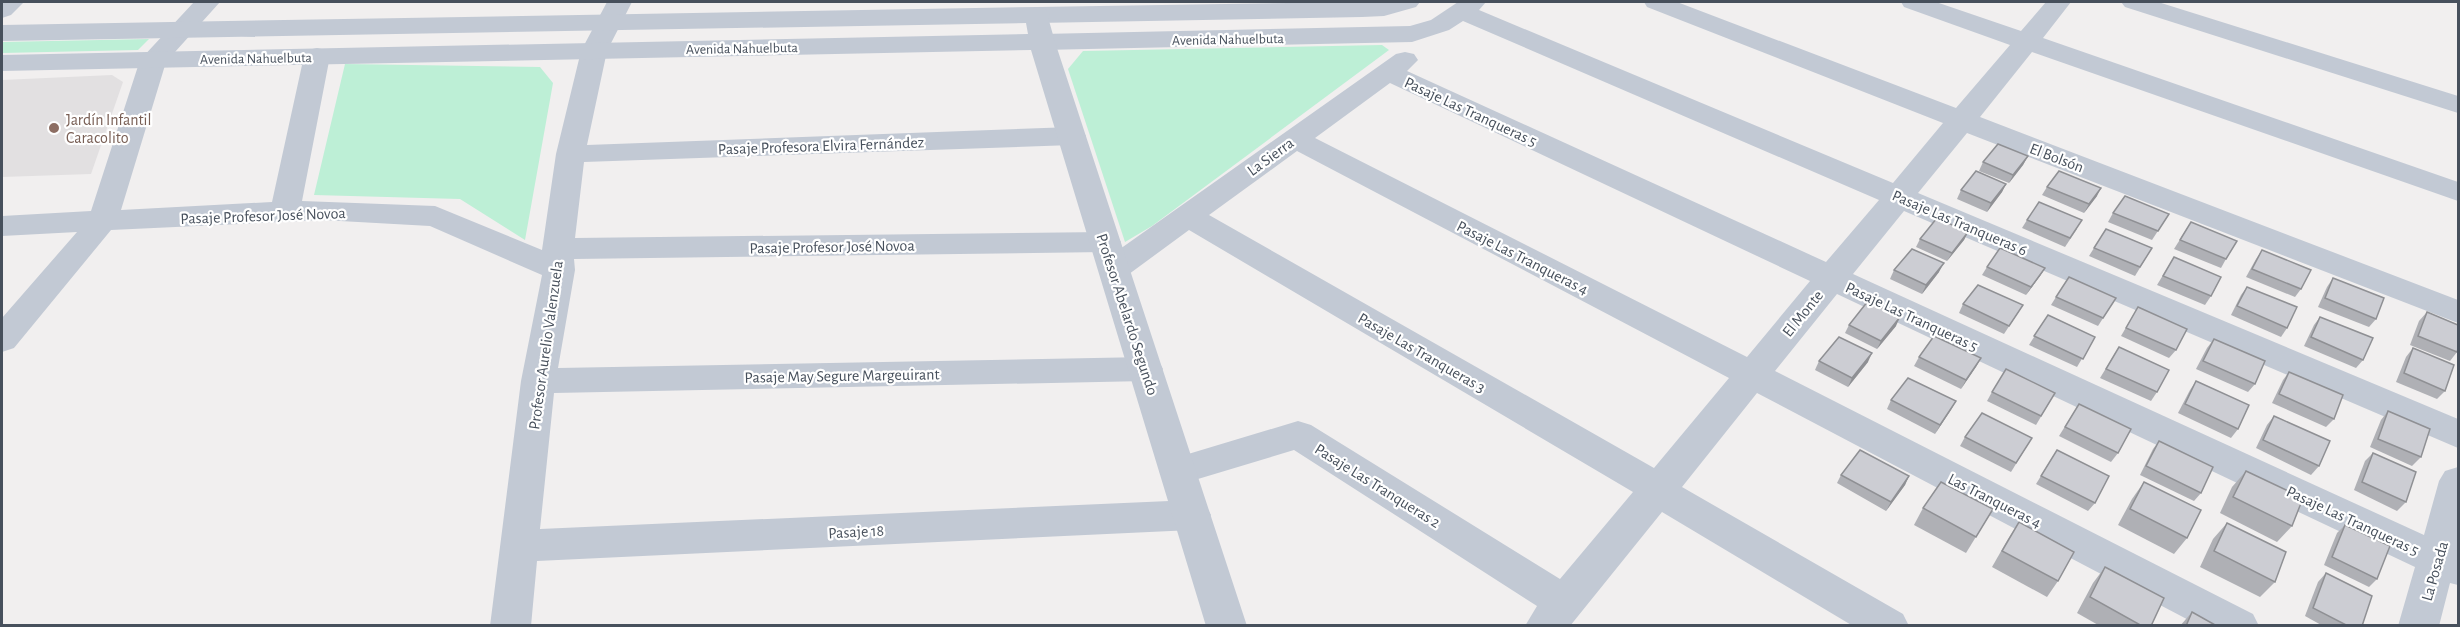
<svg xmlns="http://www.w3.org/2000/svg" width="2460" height="627" viewBox="0 0 2460 627" font-family="'Alegreya Sans',sans-serif">
  <style>
    .education { fill: #e2e0e1 }
    .green { fill: #bdefd6 }
    .lines { fill: none; stroke-linecap: round; stroke-linejoin: round }
    .minor { fill: #c2c9d4; fill-rule: evenodd }
    .tertiary { fill: #c2c9d4; fill-rule: evenodd }
    .wall { fill: #afb0b5 }
    .shaded-wall { fill: #8f9094 }
    .building { fill: #cccdd3; stroke: #8f9094; stroke-width: 1.5 }
    .education-dot { fill: #8d6e63; stroke: #fff; stroke-width: 2 }
    .labels { text-anchor: middle; stroke-width: 4.5; stroke-linejoin: round; paint-order: stroke }
    .far-street-label { font-size: 14px; fill: #47505c; stroke: #fff }
    .street-label { font-size: 16px; fill: #47505c; stroke: #fff }
    .education-label { font-size: 16px; fill: #785e54; stroke: #fff; text-anchor: start }
  </style>
  <rect width="100%" height="100%" fill="#f1efef"/>
  <path class="education" d="M112,75l11,7 -32,92 -89,3v-97z"/>
  <g class="green">
    <path d="M149,39l-11,11 -136,3v-11z"/>
    <path d="M1382,45l7,5 -237,176 -27,16 -57,-173 15,-18z"/>
    <path d="M345,64l195,3 13,16 -28,157 -65,-41 -146,-4z"/>
  </g>
  <g class="lines">
    <g class="minor">
      <path d="M2,2h22l-13,13 -9,3z"/>
      <path d="M194,2h26l-54,60 -45,148 151,-8 32,-146 4,-6 9,-2 9,2 4,6 -28,145 133,5 107,44 14,-96 25,-103 26,-49h25l-25,49 -20,94 485,-18 10,3 4,6 -4,6 -10,3 -488,17 -9,76 530,-6 11,3 5,7 -5,7 -11,3 -531,7 1,11 -17,98 588,-11 12,3 5,9 -5,9 -12,3 -592,12 -14,136 652,-29 13,4 6,11 -6,11 -13,4 -655,31 -6,65h-41l31,-245 21,-106 -112,-49 -108,-6 -211,10 -97,118 -12,4v-34l75,-86 -75,4v-20l89,-5 49,-151z"/>
      <path d="M1358,2h62l-4,5 -32,9 -22,1 -325,6 -9,-3 -4,-5 4,-5 9,-3z"/>
      <path d="M1458,2h28l-7,8 414,173 50,-60 -296,-116 -3,-5h33l279,106 54,-63 -106,-38 -3,-5h35l85,29 25,-29h25l-28,36 415,144v19l-426,-149 -52,65 478,183v23l-491,-190 -49,60 540,226v29l-554,-237 -51,63 571,261 15,-54 6,-10 13,-4v118l-8,-2 -11,43h-41l17,-59 -578,-273 -62,77 478,243 6,12h-59l-443,-233 -75,94 221,127 6,12h-56l-191,-114 -92,114h-45l12,-20 -243,-156 -116,35 -13,-4 -6,-10 6,-10 133,-40 13,4 249,154 73,-87 -444,-262 -64,47 -11,3 -11,-3 -5,-8 5,-8 293,-207 9,-2 9,2 4,6 -11,11 419,191 53,-62 -416,-179 -14,9 -37,12 -370,8 -9,-2 -4,-6 4,-6 9,-2 368,-8 21,-6zM1390,83l420,198 -63,76 -432,-219zM1297,151l432,227 -75,90 -445,-253z"/>
      <path d="M2121,2h37l300,94v17l-333,-106z"/>
    </g>
    <path class="tertiary" d="M1037,7l9,3 4,5 -2,2 7,25 192,584h-41l-175,-576 -1029,21v-16l1026,-21 -2,-11 -1024,18v-16z"/>
  </g>
  <g class="wall">
    <path d="M2028,156l-5,9 -14,18 -30,-12 4,-9z"/>
    <path d="M2006,184l-4,8 -15,20 -30,-13 4,-9z"/>
    <path d="M2047,187l50,9 -13,17 -42,-18z"/>
    <path d="M2113,213l56,1 -17,26 -44,-18z"/>
    <path d="M2027,220l50,9 -12,18 -43,-19z"/>
    <path d="M2191,222l35,37 -5,9 -47,-19z"/>
    <path d="M2106,229l46,19 -17,28 -46,-20z"/>
    <path d="M1968,232l-4,8 -17,21 -31,-14 4,-8z"/>
    <path d="M2262,250l39,39 -6,8 -49,-20 10,-18z"/>
    <path d="M2174,257l37,39 -6,9 -48,-20z"/>
    <path d="M1987,267l58,1 -5,8 -14,19 -44,-20z"/>
    <path d="M1894,270l45,2 -17,22 -32,-15z"/>
    <path d="M2333,278l43,41 -7,8 -51,-20 9,-20z"/>
    <path d="M2247,287l40,41 -6,9 -50,-22 10,-20z"/>
    <path d="M2056,297l60,1 -18,28 -47,-21z"/>
    <path d="M1963,304l60,1 -19,29 -45,-21z"/>
    <path d="M2138,307l38,43 -7,8 -48,-22z"/>
    <path d="M2427,312l30,40 -7,9 -40,-16 9,-24z"/>
    <path d="M2048,315l47,22 -18,30 -48,-22z"/>
    <path d="M2320,317l43,43 -7,8 -52,-22 10,-21z"/>
    <path d="M1849,325l47,1 -19,23 -32,-16z"/>
    <path d="M2214,339l41,45 -7,8 -52,-23 11,-21z"/>
    <path d="M2119,347l38,45 -6,9 -51,-23z"/>
    <path d="M2413,348l32,43 -8,8 -41,-17 10,-25z"/>
    <path d="M1919,357l62,1 -20,31 -47,-23z"/>
    <path d="M1819,361l49,1 -20,25 -33,-17z"/>
    <path d="M2289,372l45,47 -8,8 -54,-24 11,-23z"/>
    <path d="M2196,381l42,48 -7,9 -53,-25 12,-23z"/>
    <path d="M1992,392l63,1 -19,32 -49,-24z"/>
    <path d="M1891,400l65,1 -21,33 -48,-25z"/>
    <path d="M2079,404l39,49 -7,9 -52,-26z"/>
    <path d="M2388,411l33,46 -9,9 -42,-19 11,-27z"/>
    <path d="M2274,416l45,50 -8,9 -55,-27 11,-23z"/>
    <path d="M1965,437l67,1 -21,34 -51,-26z"/>
    <path d="M2159,441l42,52 -7,8 -54,-26 13,-26z"/>
    <path d="M2057,450l38,53 -7,8 -52,-27z"/>
    <path d="M2373,453l33,49 -9,9 -43,-21 11,-29z"/>
    <path d="M2246,471l46,55 -15,16 -57,-29 12,-26z"/>
    <path d="M1841,475l68,1 -4,9 -19,26 -49,-28z"/>
    <path d="M2144,482l43,56 -13,16 -56,-29 14,-26z"/>
    <path d="M1923,508l70,1 -27,44 -52,-28z"/>
    <path d="M2019,522l39,59 -11,16 -55,-30 16,-28z"/>
    <path d="M2227,523l48,59 -15,15 -60,-30 13,-28z"/>
    <path d="M2345,525l32,54 -8,8 -45,-22 13,-32z"/>
    <path d="M2105,567l46,59h-51l-23,-13 16,-30z"/>
    <path d="M2326,573l36,53h-39l-18,-10 13,-34z"/>
    <path d="M2192,612l25,14h-37z"/>
  </g>
  <g class="shaded-wall">
    <path d="M2028,156l-5,9 -14,18 4,-8z"/>
    <path d="M2006,184l-4,8 -15,20 4,-9z"/>
    <path d="M2101,188l-4,8 -13,17 5,-9z"/>
    <path d="M1968,232l-4,8 -17,21 5,-8z"/>
    <path d="M1944,263l-5,9 -17,22 4,-9z"/>
    <path d="M2045,268l-5,8 -14,19 5,-8z"/>
    <path d="M1900,317l-4,9 -19,23 4,-8z"/>
    <path d="M1872,353l-4,9 -20,25 4,-9z"/>
    <path d="M1981,358l-5,9 -15,22 5,-9z"/>
    <path d="M1956,401l-5,9 -16,24 5,-9z"/>
    <path d="M1909,476l-4,9 -19,26 5,-9z"/>
  </g>
  <g class="building">
    <path d="M1998,144l30,12 -15,19 -30,-13z"/>
    <path d="M1976,171l30,13 -15,19 -30,-13z"/>
    <path d="M2059,171l42,17 -12,16 -42,-17z"/>
    <path d="M2125,196l44,18 -11,17 -45,-18z"/>
    <path d="M2039,202l43,18 -12,18 -43,-18z"/>
    <path d="M1937,218l31,14 -16,21 -32,-14z"/>
    <path d="M2191,222l46,19 -11,18 -46,-19z"/>
    <path d="M2106,229l46,19 -12,19 -46,-19z"/>
    <path d="M2000,248l45,20 -14,19 -44,-20z"/>
    <path d="M1912,249l32,14 -18,22 -32,-15z"/>
    <path d="M2262,250l49,20 -10,19 -49,-20z"/>
    <path d="M2174,257l47,20 -10,19 -48,-20z"/>
    <path d="M2069,277l47,21 -13,20 -47,-21z"/>
    <path d="M2333,278l51,20 -8,21 -51,-21z"/>
    <path d="M1978,285l45,20 -14,21 -46,-22z"/>
    <path d="M2247,287l50,20 -10,21 -50,-22z"/>
    <path d="M1868,301l32,16 -19,24 -32,-16z"/>
    <path d="M2138,307l49,22 -11,21 -50,-22z"/>
    <path d="M2427,312l31,13v24l-1,3 -39,-16z"/>
    <path d="M2048,315l47,22 -12,22 -49,-23z"/>
    <path d="M2320,317l53,21 -10,22 -52,-23z"/>
    <path d="M1934,336l47,22 -15,22 -47,-23z"/>
    <path d="M1839,337l33,16 -20,25 -33,-17z"/>
    <path d="M2214,339l51,22 -10,23 -52,-23z"/>
    <path d="M2119,347l50,23 -12,22 -51,-23z"/>
    <path d="M2413,348l41,17 -9,26 -41,-18z"/>
    <path d="M2006,369l49,24 -14,23 -49,-24z"/>
    <path d="M2289,372l54,23 -9,24 -55,-25z"/>
    <path d="M1908,378l48,23 -16,24 -49,-25z"/>
    <path d="M2196,381l53,24 -11,24 -53,-25z"/>
    <path d="M2079,404l52,25 -13,24 -53,-26z"/>
    <path d="M2388,411l42,18 -9,28 -43,-18z"/>
    <path d="M1982,413l50,25 -16,25 -51,-26z"/>
    <path d="M2274,416l56,25 -11,25 -56,-26z"/>
    <path d="M2159,441l54,26 -12,26 -55,-27z"/>
    <path d="M1860,450l49,26 -18,26 -50,-27z"/>
    <path d="M2057,450l52,26 -14,27 -54,-27z"/>
    <path d="M2373,453l43,19 -10,30 -44,-20z"/>
    <path d="M2246,471l57,27 -11,28 -59,-29z"/>
    <path d="M1941,482l52,27 -17,28 -53,-29z"/>
    <path d="M2144,482l57,28 -14,28 -57,-29z"/>
    <path d="M2019,522l55,30 -16,29 -56,-30z"/>
    <path d="M2227,523l59,29 -11,30 -61,-31z"/>
    <path d="M2345,525l45,21 -13,33 -45,-22z"/>
    <path d="M2105,567l59,31 -13,28h-9l-52,-29z"/>
    <path d="M2326,573l46,23 -10,30h-14l-35,-18z"/>
    <path d="M2192,612l25,14h-31z"/>
  </g>
  <circle class="education-dot" cx="54" cy="128" r="6"/>
  <g class="labels">
    <g class="far-street-label">
      <text transform="translate(1228 39) rotate(-1)" y="5">Avenida Nahuelbuta</text>
      <text transform="translate(742 48) rotate(-1)" y="5">Avenida Nahuelbuta</text>
      <text transform="translate(256 58) rotate(-1)" y="5">Avenida Nahuelbuta</text>
    </g>
    <g class="street-label">
      <text transform="translate(1471 111) rotate(25)" y="6">Pasaje Las Tranqueras 5</text>
      <text transform="translate(821 145) rotate(-2)" y="6">Pasaje Profesora Elvira Fernández</text>
      <text transform="translate(1270 156) rotate(-36)" y="6">La Sierra</text>
      <text transform="translate(2057 157) rotate(21)" y="6">El Bolsón</text>
      <text transform="translate(263 215) rotate(-2)" y="6">Pasaje Profesor José Novoa</text>
      <text transform="translate(1960 222) rotate(23)" y="6">Pasaje Las Tranqueras 6</text>
      <text transform="translate(832 246) rotate(-1)" y="6">Pasaje Profesor José Novoa</text>
      <text transform="translate(1523 257) rotate(27)" y="6">Pasaje Las Tranqueras 4</text>
      <text transform="translate(1802 313) rotate(-51)" y="6">El Monte</text>
      <text transform="translate(1128 314) rotate(72)" y="6">Profesor Abelardo Segundo</text>
      <text transform="translate(1912 316) rotate(25)" y="6">Pasaje Las Tranqueras 5</text>
      <text transform="translate(545 345) rotate(-82)" y="6">Profesor Aurelio Valenzuela</text>
      <text transform="translate(1422 352) rotate(30)" y="6">Pasaje Las Tranqueras 3</text>
      <text transform="translate(842 375) rotate(-1)" y="6">Pasaje May Segure Margeuirant</text>
      <text transform="translate(1378 485) rotate(32)" y="6">Pasaje Las Tranqueras 2</text>
      <text transform="translate(1995 500) rotate(27)" y="6">Las Tranqueras 4</text>
      <text transform="translate(2353 520) rotate(25)" y="6">Pasaje Las Tranqueras 5</text>
      <text transform="translate(856 531) rotate(-3)" y="6">Pasaje 18</text>
      <text transform="translate(2434 571) rotate(-74)" y="6">La Posada</text>
    </g>
    <g class="education-label">
      <text x="66" y="125">Jardín Infantil<tspan x="66" dy="18">Caracolito</tspan></text>
    </g>
  </g>
  <rect width="2460" height="627" fill="none" stroke="#47505c" stroke-width="6"/>
</svg>
